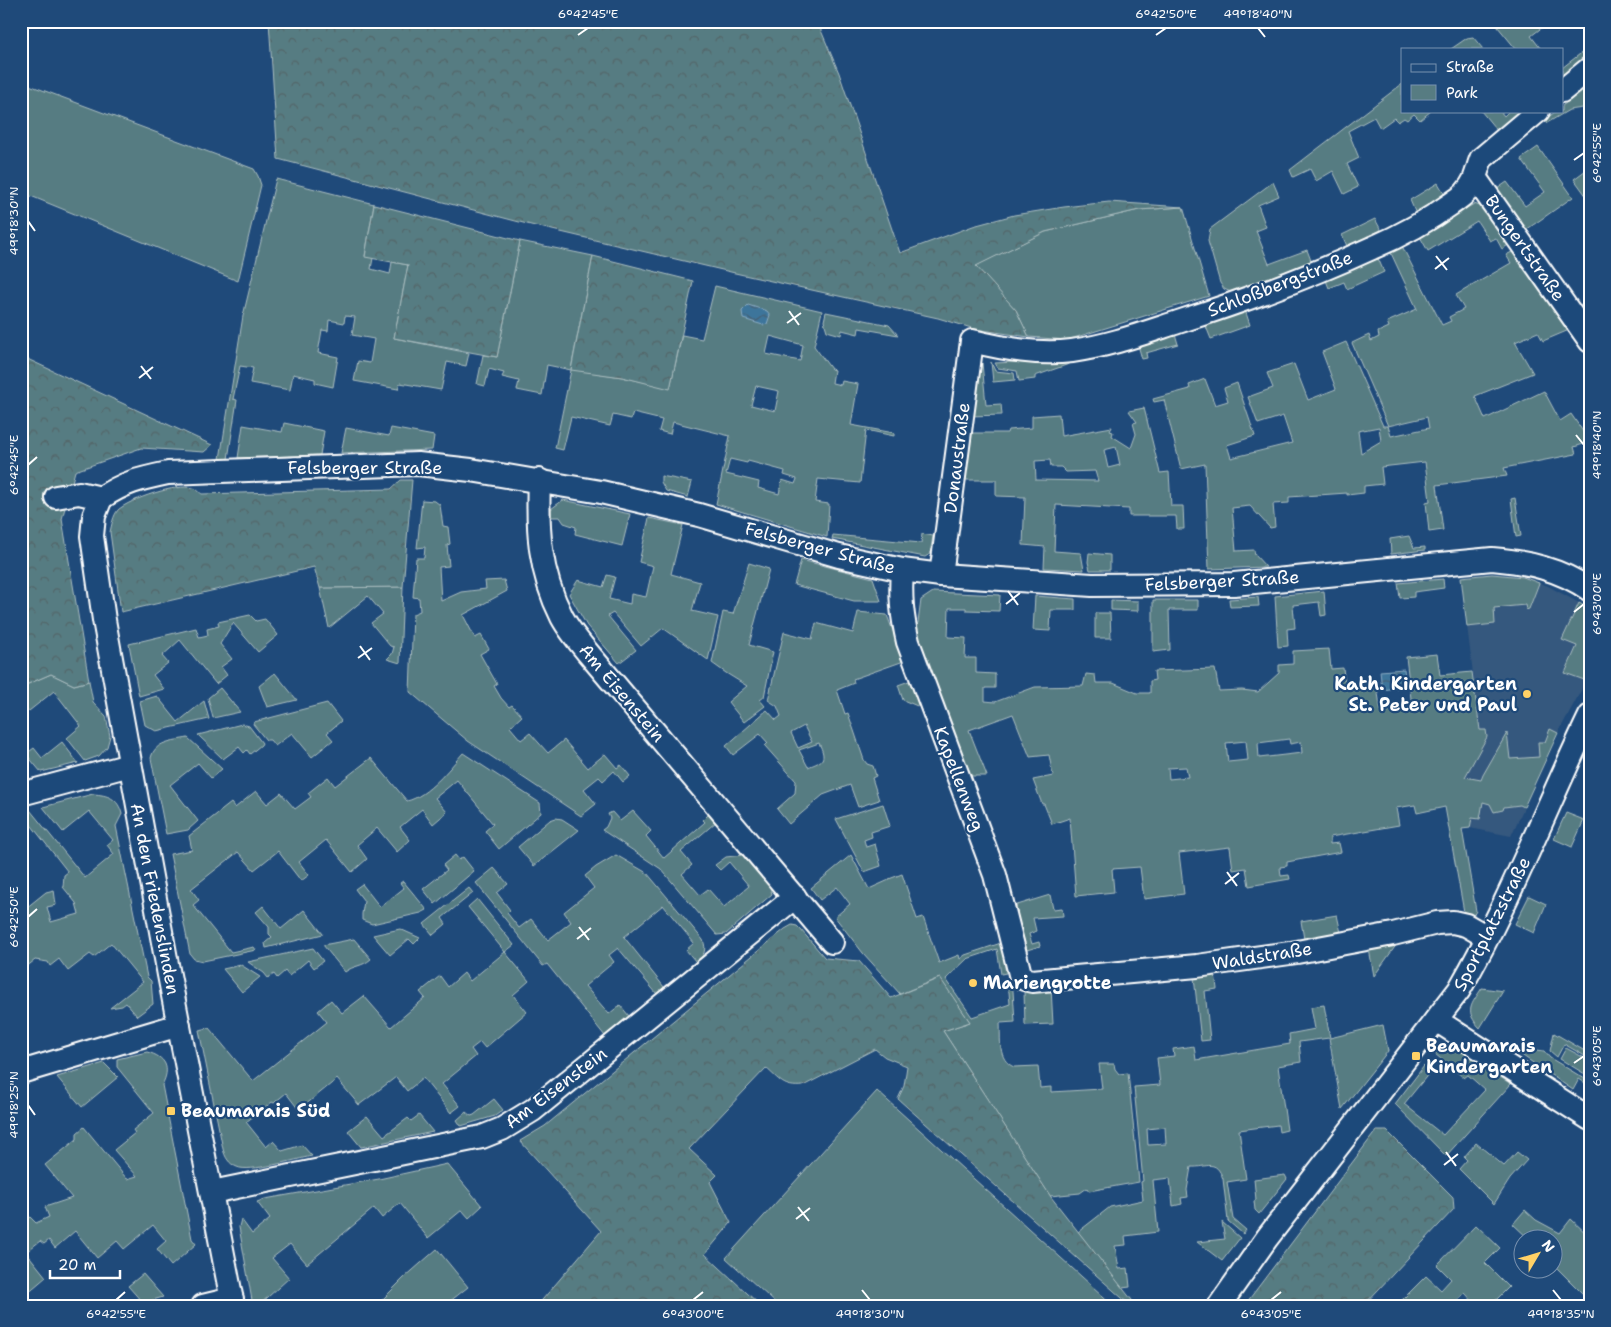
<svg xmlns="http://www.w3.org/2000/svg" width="1611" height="1327" viewBox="0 0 1611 1327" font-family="'Shantell Sans',sans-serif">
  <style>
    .built { fill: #36587e }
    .green { fill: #577c82; stroke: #abbec0; fill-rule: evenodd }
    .forest { fill: url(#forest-crowns); stroke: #abbec0 }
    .water { fill: url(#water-waves); stroke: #8bacc3 }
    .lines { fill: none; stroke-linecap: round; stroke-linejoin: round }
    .street-casing { stroke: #fff; stroke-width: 26 }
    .street { stroke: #1f4a7a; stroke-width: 22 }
    .ticks { fill: none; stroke: #fff; stroke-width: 2 }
    .poi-dot { fill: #ffd166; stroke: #1f4a7a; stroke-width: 2 }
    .labels { text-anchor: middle; stroke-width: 4.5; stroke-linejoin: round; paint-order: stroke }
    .street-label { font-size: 18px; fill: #fff; stroke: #1f4a7a }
    .poi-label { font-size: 18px; font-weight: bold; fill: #fff; stroke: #1f4a7a; text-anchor: start }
    .neatline { fill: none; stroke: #fff; stroke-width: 2 }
    .ticks-label { font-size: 12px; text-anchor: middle; fill: #fff }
  </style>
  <defs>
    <pattern id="forest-crowns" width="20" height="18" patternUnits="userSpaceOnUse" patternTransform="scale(1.25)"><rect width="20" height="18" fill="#577c82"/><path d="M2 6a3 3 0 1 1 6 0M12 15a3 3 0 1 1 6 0" fill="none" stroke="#526467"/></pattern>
    <pattern id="water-waves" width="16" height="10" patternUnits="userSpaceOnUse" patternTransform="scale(1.25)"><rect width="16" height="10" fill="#3e759b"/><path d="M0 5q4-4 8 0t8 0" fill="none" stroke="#465e70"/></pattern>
  </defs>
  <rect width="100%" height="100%" fill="#1f4a7a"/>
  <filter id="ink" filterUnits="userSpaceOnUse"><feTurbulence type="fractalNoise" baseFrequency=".02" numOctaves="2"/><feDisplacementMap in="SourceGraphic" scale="10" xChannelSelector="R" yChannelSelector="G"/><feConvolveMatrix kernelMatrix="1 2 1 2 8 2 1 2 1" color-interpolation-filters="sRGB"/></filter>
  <g filter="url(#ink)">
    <path class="built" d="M1492,574l31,3 25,9 42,23v65l-32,59 -47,103 -41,-8 -8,1 -13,-2 31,-97 -19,-153z"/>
    <g class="green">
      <path d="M1493,21h68l-9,7 -4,-5 -17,13 10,13h-25z"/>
      <path d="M1473,37l10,12h-32l16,-11z"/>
      <path d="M1589,47l1,10 -28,22v-11z"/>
      <path d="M21,82l233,87 4,7 3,9 -23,96 -217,-89z"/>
      <path d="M1402,84v27h29l-11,9 -6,-6 -7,6 -3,-2 -6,4 -4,-4 -14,10 -6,-11 -26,14 11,27 -12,6 11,23 -14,7 -11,-23 -17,10 -6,-12 -17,8 -3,-7z"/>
      <path d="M1590,84v23l-21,3 -22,13 -2,-3 11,-9h6v-5z"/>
      <path d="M1481,111h19l4,5 5,-5h15l-25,22z"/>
      <path d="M1538,147l35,50 -50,35 -29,-41 13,-9 18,24 20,-14 -24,-33z"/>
      <path d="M1586,170l4,5v26l-16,-22z"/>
      <path d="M276,179l98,25 -9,52 8,2 -2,11 19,5 2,-12 16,3 -14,73 75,15 -3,13 -19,-4 -6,28 -41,-7 -2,6 -44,-8 4,-20 12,2 4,-24 -22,-4 3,-18 -10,-1 -1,7 -15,-3 -1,11 -6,-1 -4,23 20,4 -5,30 -18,-4v-4l-22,-5 -3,16 -40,-7 3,-15 -13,-2 -7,33 4,1 -9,59h-8l23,-143z"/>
      <path d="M1273,182l6,14 -21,9 8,22 -10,4 13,33 38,-14 5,13 -79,30 -9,-4 -4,-6 -12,-42 2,-12z"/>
      <path d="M1438,183l6,10 -15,14 -13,7 -6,-14z"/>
      <path d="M1474,204l9,3 27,37 -8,5 -6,-11 -6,3 -13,-20 -49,30 -9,-16z"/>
      <path d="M1183,207l26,89 -142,44 -38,-3 -13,-27 -41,-44 70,-34 94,-22z"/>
      <path d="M1375,219l6,11 -34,16 -5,-11z"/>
      <path d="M520,241l73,15 -22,113 51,8 48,11 12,-53 20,4 13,-53 107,25 -8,35 17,23 3,1 -2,13 9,2 1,-4 16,3 -7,41 43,8v3l-28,-6 -6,53 -42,-4 -3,23 14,2 -2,33 -111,-33 14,-68 -57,-14 -3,12 -11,-3 3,-11 -29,-7 -2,6 -18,-4 -3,11 -39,-9 -8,33 -8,-2 16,-78 -24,-5 -5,30 -25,-5 2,-9 -17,-4 2,-4 -15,-4 -4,17 -8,-2 6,-29 14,2zM770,336l33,9 -3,16 -34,-7zM756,386l23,5 -4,20 -24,-6zM730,459l17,4 1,-2 37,10 -1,4 13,4 -2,5 -13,-4 -3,14 -21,-6 1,-6 -33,-8z"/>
      <path d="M1402,246l40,79 9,-4 -2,-4 15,-8 -8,-14 55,-32 -5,-8 8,-4 55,79 -26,11 -5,-9 -23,10 18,31 -58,23 10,23 59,-28 16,30 11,-7 13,19 6,-4v13l-16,5 2,7 -72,14 3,8 -70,9 6,45 -14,2 -3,-30 4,-1 -5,-39 -44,5 2,17 -19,2v7l-17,2v-2l-58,4v6l-16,1 2,23 -5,1 -20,-22 -18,2 4,43 18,-1 1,5 11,12 -57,2 -4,-105 -24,5 -17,-69 -10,2 -1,-3 37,-10 -1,-4 16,-6 10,26 13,-4 -4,-13 13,-5 18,53 -28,9 4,13 61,-15 -9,-27 -25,8 -10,-27 25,-9 -6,-15 27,-9 14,36 28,-11 -14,-37 24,-10 37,84h5l-36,-83 17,-8 2,6 8,-4 -1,-5 11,-5 -2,-5 30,-13 -27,-58zM1427,417l2,11 -38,8 -3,-10zM1379,427l2,14 -20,12 -3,-22z"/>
      <path d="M1377,256l7,16 -37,17 -3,-7 -15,6 -4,-10z"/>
      <path d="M1245,310l5,15 -39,14 -6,-15z"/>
      <path d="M826,312l63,13 9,10 -39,-7 -1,6 -16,-4 -1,5 -14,-4 -3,-10z"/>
      <path d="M1175,334l3,10 -32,9 1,5 -5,1 -4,-14z"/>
      <path d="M1072,359v4l-37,13v3l-16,2 -2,-10 -19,-3 -3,-5z"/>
      <path d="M991,362l4,9 19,2 1,7 -22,2z"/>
      <path d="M980,363h2l4,42 15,-1 1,11 -32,1z"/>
      <path d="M1144,408l16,65 9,-1 2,34h12l1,23h-7l-1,-13h-47v-7l-73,-4 -2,46 27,2 3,17 -40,-2 1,-21 -22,-2 2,-48 -29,-1v-16h-35l7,-47h39l1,-3 24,-2v-12l27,-2 2,22 51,-9 -2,4 3,1 -1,4 19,12 5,-14 -3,-11 4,-1 -8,-11zM1116,447l4,18 -12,3 -4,-18zM1050,460l1,7h10l5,5 29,-1 3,10 -62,-1 -1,-19z"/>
      <path d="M284,423l40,8 -4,24 -82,3 5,-33 39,7z"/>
      <path d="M346,428l43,8 2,-8 43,8 -2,14 -91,3z"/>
      <path d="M661,476l31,6 -4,15 -22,-6 -5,-9z"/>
      <path d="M1515,498l6,38 -5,1 -5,-38z"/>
      <path d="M422,500l13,1 5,4 3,21 5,1 2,17 -3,1 2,21 -10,1 2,34 20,-9 25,-3 -1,-8 19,-1 3,11 -44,24 12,23 6,-3 8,14 -9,5 17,30 -3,2 7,12 8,9 3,-2 10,11 -12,11 11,13 9,-7 18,20 16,-13 24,28 17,-14 12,14 4,-3 9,11 -7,6 -9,-11 -11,10 -4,-4 -15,12 12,15 -15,12 -113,-75 -58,-49 3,-78 7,-3 -1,-13 -6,-1 3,-39h8l1,-11 -8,1z"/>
      <path d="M563,500l67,14 -8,32 -47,-12 1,-7 -12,-4 -4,-6h-9v-8z"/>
      <path d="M649,518l34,7 -12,49 29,8 -8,29 26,6 -10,43 -45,-32 -22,18 -28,-33 -5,3 28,34 -17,13 -32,-37 -18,-32 9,-14 25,7 4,-12 8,2 -6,22 21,5 1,-10 15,3 7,-31 -14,-4z"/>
      <path d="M922,534l11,2 -3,18 -5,3 -93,-18 1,-4 88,8z"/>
      <path d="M1409,536l5,12 11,-1v3l-34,4 -1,-15z"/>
      <path d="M1089,553l21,2v15h-20l-2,-8z"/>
      <path d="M801,560l72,18 8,23h-27l-60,-16z"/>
      <path d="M749,563l20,6 -20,76 24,7 -9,45 -4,3 5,6 -21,16 -16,-20 19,-16 -21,-13 -14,-10 11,-51 10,2z"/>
      <path d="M1492,574l31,3 16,6 -10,26 -3,1 -1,-5 -31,3 1,16 -28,3 -6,-50z"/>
      <path d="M1443,579l1,9 -30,4v5l-14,1 -2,-15z"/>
      <path d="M403,587l-3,76 -13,-4 5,-5 2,-7 -4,-1 -19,-23 12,-9 -15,-18 -39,32 -9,-40z"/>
      <path d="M1324,591l2,24 -5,1 -2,-14 -26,3 2,23 -8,1 1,17 -10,1 -3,-51z"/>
      <path d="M933,592l67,3 -1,16 -33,-1v-2h-17l-1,29 18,1 -1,20h11v15l19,1v14h-10v13l10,1 40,-15 48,-1 3,-12 9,1 1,8h17l24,10h13v-12l5,-1 -1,-9 61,-2 4,22 23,-1 16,2 21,-19v-8l14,-1v-13l36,-2 2,20 12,-1 2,16 31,-3 5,31 31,-5 -6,-50 31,-3 3,21 32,-3 8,58h6l1,7 -22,40 16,3 2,-5 24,-42 3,26 29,-2 -1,-15h7l5,-13 8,4 -34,74 -4,-2 -16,2 -1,3 -9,2 -4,-8 -7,-2 -3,17 -8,-1 -2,10 -8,1 14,82 -3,5h-5l-4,-4 -19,-105 -28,6 -2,-8 -19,3 3,17 -69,12v7l9,-1 2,9 -54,10v4l-7,1 1,9 8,-1 1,4 -41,7 -3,-18 -13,2 -3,-23 -51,6 5,41 -40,5 -4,-32 -28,2 2,23 -38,4 -6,-78 -18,6 -8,-20h-2l-9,-24 20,-4 -4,-21 -19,2 -17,-43 -44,16 18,46h-17l-51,-136 -2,-10 4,-30zM1289,739l1,5 11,-2 1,11 -43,5 -1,-15zM1246,741l2,19 -20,2 -2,-19zM1186,767l2,10 -19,2 -1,-11z"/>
      <path d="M1035,596l40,3v11h-24l-1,21 -17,-1z"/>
      <path d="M1258,597l1,9 -29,1 -1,-8z"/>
      <path d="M1111,600l27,1v10l-27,-1z"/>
      <path d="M1153,600h45v10h-29l1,40 -17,2z"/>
      <path d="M1579,603l11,6v66l-3,6 -22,-8 12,-27 -15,-6z"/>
      <path d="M858,612l29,3 17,46 -51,18 1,4 -17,7 8,24 3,-1 16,47 3,4 6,2 3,10 -4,2 7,22 -21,7 -8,-22 -27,10 -34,29 -12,-15 18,-16 1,-12 -31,-35 3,-3 -8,-9 -27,21 -7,-9 41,-36 9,10 5,-4 -4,-10 -9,-6 16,-68 28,7 4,-16 37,10zM804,726l8,16 -14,6 -7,-15zM819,743c8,17 4,18 -11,24l-9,-17z"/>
      <path d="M1095,613h15l1,25h-16z"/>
      <path d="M250,615l6,6 9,-2 13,16 -20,17 -25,-29 -13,21 12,15 -11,8 6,8 -11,9 -36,-44 -18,16 6,7 -15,12 11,14 -25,7 -10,-52 67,-16 3,9 9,-2 -1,-6 12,-3 -1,-4z"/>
      <path d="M275,673l22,27 -30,7 -8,-21z"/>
      <path d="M51,674l23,11 15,-4 4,21 13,14 4,20 -3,11 -8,9 -14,5 -18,-23 14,-12 -27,-35 -25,20 -8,-1v-23z"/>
      <path d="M912,680l10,28 -19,-8 -5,-15z"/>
      <path d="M220,688l20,24 -27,6 -5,-20z"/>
      <path d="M157,696l21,26 26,-21 5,18 -53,12 -11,-6 -5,-24z"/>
      <path d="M327,703l14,18 -14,12 6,7 -21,17 -20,-24 -17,13 -5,-6h-4l-13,-16 1,-2z"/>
      <path d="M242,724l7,2 13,17 -1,2 -11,9 -3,-4 -3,3 -5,-6 -16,12 -25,-24z"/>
      <path d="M188,738l34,31 -11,9 -13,-15 -28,22 28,36 -10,9 -22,4 -15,-76c4,-17 22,-17 37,-20z"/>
      <path d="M62,742l16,21 -37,9 -15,-18 8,-6 8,10z"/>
      <path d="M463,753l77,50 1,10 -42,36 -14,-18 8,-7 -36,-44 -22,18 12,14 -14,12 -11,-15 -22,18 10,13 -13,12 -20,-24 -20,17 10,14 -15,13 -26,-32 -27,22 10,13 -8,6 -23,-30 -24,19 -16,-18 -47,37 8,11 -6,5 38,47 23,-5 2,3 -53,11 -9,-2 -4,-5 -20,-100 22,-4 -3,-14 42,-33 4,5 21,-17 11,13 14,-11 14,16 16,-12 -3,-4 20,-16 7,9 36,-28 36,43c21,-5 42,-32 56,-48z"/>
      <path d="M93,794c15,1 25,4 29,20l-6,12 31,151 4,4 2,23 -16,12 -11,-13 -4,3 -12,2 33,-26 -32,-39 -17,14 -4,-3 -22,17 -9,-12 -9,7 -2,-4 -13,-2 -14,11v-59l25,-20 8,-2 2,15 -9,2 4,15 28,-8 -3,-11 -13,-16 1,-12 4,-3 -47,-60 9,-2 55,68 29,-24 -7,-9 6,-5 -24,-29 -26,21 -20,-25z"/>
      <path d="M883,804l7,22 -19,6 1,5 -8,3 2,7 9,-3 6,22 -17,6 -28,-53z"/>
      <path d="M633,811l18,20 -5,5 18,22 41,-36 -2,-2 6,-6 7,8 -35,30 11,13 -10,9 18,21 8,-6 16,18 25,-21 -20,-24 -9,8 -5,-5 11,-8 18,-2 25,29 3,10 -46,40 -9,1 -56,-66 -59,-39 4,-3 4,-9 -2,-4 4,-2 8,9z"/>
      <path d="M1566,813l18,7 -12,27 -18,-8z"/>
      <path d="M556,818l6,1 17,11 -45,36 -16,-19 32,-27z"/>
      <path d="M455,855l4,5 4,-3 11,14 -39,33 -12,-15 24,-19 -4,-5z"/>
      <path d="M616,855l31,18 56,67c4,10 1,16 -7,22l-10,-12 8,-7 -31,-38 -39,32 40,50 -7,7 -39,-46 -9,7 5,7 -29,24 24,28 11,-9 9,11 -24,20 -58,-72 -4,2 -67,-83 18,-15 14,16 -11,9 13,17 -3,3 12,15 12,-9 17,21 23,-18 -7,-10 30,-24 -9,-12 11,-9z"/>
      <path d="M851,855l18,34 20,-9v-1l13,-5 15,45 6,-2 16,46 20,-8 1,4 5,-4 36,-12 5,30 -5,1 -4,-25 -30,10 -21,20 26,38 38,-13 -1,-12 -5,-9 4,-1 5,9 2,31 -15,1c1,16 -3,37 14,44l24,-1 2,22 11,-1v5l51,-3 -3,-25h15l1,5 4,5 9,-1 11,109 -50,9 -2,-3 -7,5 -30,3 -107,-165 27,-9 -31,-44 -39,16 -37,-41 -28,-36 15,-13 -13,-17 -17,13 -9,-12z"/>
      <path d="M403,881l24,29 -6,3 -49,11 -10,-4v-6l2,-13 -9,-12 7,-5 18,23 24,-19 -4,-5z"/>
      <path d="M469,888l4,5 -31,25 4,6 -13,11 -9,-11z"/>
      <path d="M1050,895l3,14 9,-1 1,8 -30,2 3,13 -7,3 3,10 7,-2 1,4 -13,4 -13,-44z"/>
      <path d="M1529,896l17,8 -12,29 -19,-9z"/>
      <path d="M477,899l37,46 -9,7 24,29 -16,14 14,17 -42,36 -5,-6 -9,7 5,7 -34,28 18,22 -9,7 -28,-35 -16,13 -11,-14 -37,28 -22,-26 -38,31 -13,-17 -12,10 -2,-1 -26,20 20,25 7,-6 9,10 20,-6 10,11c-15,3 -63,17 -75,11 -8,-3 -12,-10 -14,-18l-24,-119 10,-2 44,53 74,-59 -9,-11 13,-11 11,13 22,-17 27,31 34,-29 -5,-6 20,-16 8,11 16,-14 6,8 35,-29 -37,-45z"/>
      <path d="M263,906l18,23 23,-19 19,24 -57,14 -1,-5 7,-6 -3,-3v-7l-13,-15z"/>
      <path d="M1337,915l4,18 -37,6 -3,-18z"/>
      <path d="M400,929l20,9 -6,6 -5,-5 -19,16 -17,-20z"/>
      <path d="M354,939l17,20c-9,8 -17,6 -26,13l-22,-27z"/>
      <path d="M1397,944l-23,32 -5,-27z"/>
      <path d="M313,948l10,13 -9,7 -6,-8 -19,16 -4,-5 -8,7 -3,-4 -6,4 -4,-5 -16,-11z"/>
      <path d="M241,965l19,12 -18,15 -19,-23z"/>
      <path d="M1215,973l2,16 -12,2 5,49 -9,1 -7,-64z"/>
      <path d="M1051,988l2,36 -28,1 -1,-34z"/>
      <path d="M1482,988l21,3 -23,37c-16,-17 -9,-23 2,-40z"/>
      <path d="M1324,1005l6,33 53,-13 5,26 -46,58 -13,-71 -30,4 2,20 -23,4 9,64 -8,2 -1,-7 -39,5 7,49 -19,3 6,37 13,11 -3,4 -15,-13 -5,-42c-7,-21 -16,-11 -32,-12l-4,23 1,7 -7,1 1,6 -9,2 -3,-28 -17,2 5,52 -33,4 1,9 -11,1 4,23 9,-1 2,19 -8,1 -44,-56 32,-25 33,-7 -2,-18 2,-1 -9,-94 26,-2 -3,-27 17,-2 -1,-7 21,-3 2,14 94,-16 -1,-10 26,-5 -4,-22zM1165,1127l1,17 -18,1 -1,-16z"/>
      <path d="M1554,1033l36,21v5l-26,-15 -7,13 -7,-6z"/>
      <path d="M1448,1046l11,4 52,34 -65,72 -51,-52 29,-38 6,6 -26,32 39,31 42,-45 -17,-15 -4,3 -29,-24 8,-7z"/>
      <path d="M1566,1048l24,13v16l-30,-18z"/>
      <path d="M1530,1049l14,2 6,7 40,24v4l-11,-7 -6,11 -53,-36 2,-3 4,2z"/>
      <path d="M147,1052c19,5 24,16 15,33l30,154 4,5 -25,22 -14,-17 9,-8 -13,-16 -29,24 -7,-8 -20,17 -22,-27 -20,17 -6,-8 -5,4 -4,-3 -14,11 20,25 -20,17 -5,-6v-71l6,-3 9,9 13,-6 -4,-10 27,-9 -27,-33 32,-26v-6l7,-6 43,52 10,-3 -23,-26 21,-17 -2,-3 21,-17 -37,-46v-8z"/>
      <path d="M104,1063l14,14 -36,30 -25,-30z"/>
      <path d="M877,1091l237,215h-335l-53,-48z"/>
      <path d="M494,1099l9,11 -8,6 -34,10 -4,-6 9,-8 5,4 3,-1z"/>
      <path d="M419,1115l14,17 -72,15 -13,-16 19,-15 17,20 24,-18 3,3z"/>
      <path d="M1476,1143l28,23 13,-14 10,8 -17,19 -16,25 -35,-35 8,-9 -3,-3z"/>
      <path d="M447,1164l35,42 -13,12 -7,-8 -34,28 -28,-35 -18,15 -8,-10 -67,56 -17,-20 -18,14 17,20 -31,28h-5l-14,-79 2,-8 11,15 18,-15 -13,-17 8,-3 114,-20z"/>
      <path d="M1285,1175l2,4 -28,35 -4,-4 -1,-9 2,-1 -2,-21z"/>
      <path d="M1525,1210l11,10 24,13 11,-14 19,18v64l-36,-36v-25l-25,-1 -16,-15z"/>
      <path d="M1222,1222l18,16 -18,23 -25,-19 28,-3z"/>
      <path d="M1476,1225l24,23 -15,15 24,24 -13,13 6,6h-25l-12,-13 -11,10 1,3h-59l30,-30 15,14 10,-11 -14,-14z"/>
      <path d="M437,1249l31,38 -24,19h-68l28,-28z"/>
      <path d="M143,1274l20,23 -20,6 -15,-17z"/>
    </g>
    <g class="forest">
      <path d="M269,21h548l22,52 61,180 73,-27 41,-11 50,-8 45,-5 74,5 -44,3 -94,22 -69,34 40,44 13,27 -54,-8 -37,-11 -203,-45 -204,-48 -253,-66z"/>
      <path d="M374,204l146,37 -23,116 -103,-19 14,-73 -43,-8z"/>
      <path d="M593,256l100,25 -23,108 -48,-12 -51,-7z"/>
      <path d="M21,356l191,89 -8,7 -63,-4 -66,23 -13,48 27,162 -15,4 -23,-11 -30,13z"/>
      <path d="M401,480h11l-9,107 -83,1 -6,-21 -193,45 -11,-80c2,-8 3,-16 8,-22 12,-11 60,-27 75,-22 3,0 7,5 9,6l189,-5z"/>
      <path d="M792,925l5,1 4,4 24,28 34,3 32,37 49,-20 30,44 -27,9 108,166 84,107 -4,2 -233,-207 6,-13 3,-20 -22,-9 -10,-8 -72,37c-20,2 -23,-6 -37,-18l-77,81 28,26 -7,7 21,41 -26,31 56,52h-224l64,-75 -81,-90 25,-15 240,-197z"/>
      <path d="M1376,1131h11l66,66 1,12 -91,97h-119z"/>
    </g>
    <g class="water">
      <path d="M748,305l19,6 3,4 -3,9 -4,1 -20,-6 -1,-8z"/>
      <path d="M1404,669l2,18 -24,3 -2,-19z"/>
    </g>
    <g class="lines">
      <defs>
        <g id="street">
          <path d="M1562,91l28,-23"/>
          <path d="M1476,179l114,162"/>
          <path d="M539,480c-2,49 0,92 23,137 8,15 21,30 32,43l238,282"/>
          <path d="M56,497l23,-4 22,5"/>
          <path d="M101,498c24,-16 39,-19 67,-25l250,-9 53,6 130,22 98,23 140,41 63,14 39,5 151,10 142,-1 258,-25c35,3 68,10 98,31"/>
          <path d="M101,498l-7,18 -2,20 12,84 65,355 64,331"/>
          <path d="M902,570c-2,27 0,46 6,72l87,233 25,99 4,5 8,2 165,-15 100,-14 96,-18 44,-11 16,-1 13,3 21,12"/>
          <path d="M941,575l31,-234c33,8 66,14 100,10 36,-5 72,-18 106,-29 66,-21 131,-45 194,-74 28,-12 54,-26 79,-44 5,-4 11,-7 15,-12 10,-11 10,-20 15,-33l57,-48"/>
          <path d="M21,794l109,-29"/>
          <path d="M1436,1020l154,99"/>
          <path d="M21,1072l158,-47"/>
          <path d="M212,1192l270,-55 20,-8 31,-19 262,-213"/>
          <path d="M203,1306l29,-7"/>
          <path d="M1219,1306l48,-68 192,-248c51,-88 87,-183 131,-274"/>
        </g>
      </defs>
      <use href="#street" class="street-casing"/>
      <use href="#street" class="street"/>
    </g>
  </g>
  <path class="ticks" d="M1258,28l7,9M578,35l10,-7M1156,35l10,-7M1574,160l10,-7M28,221l7,10M1436,256l11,14M1435,269l14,-11M789,311l10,14M787,323l14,-10M141,366l10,13M139,378l14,-11M1576,435l8,10M28,465l9,-8M1008,591l10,14M1006,604l14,-11M1574,612l10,-8M360,646l10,14M358,658l14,-10M1227,872l10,14M1225,884l14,-11M28,917l9,-8M579,927l10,13M577,939l14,-11M1574,1063l10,-7M28,1105l7,10M1446,1152l10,14M1444,1165l14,-11M798,1207l11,14M796,1219l14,-11M862,1290l8,10M1553,1290l8,10M116,1300l9,-8M693,1300l10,-8M1271,1300l10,-8"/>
  <g class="poi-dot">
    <circle cx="1527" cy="694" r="5"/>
    <circle cx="973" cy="983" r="5"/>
    <rect x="1411" y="1051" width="10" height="10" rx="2.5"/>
    <rect x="166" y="1106" width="10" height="10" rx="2.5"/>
  </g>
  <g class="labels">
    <g class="street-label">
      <text transform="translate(1525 248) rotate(55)" y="6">Bungertstraße</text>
      <text transform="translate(1280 284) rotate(-21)" y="6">Schloßbergstraße</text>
      <text transform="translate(957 458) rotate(-83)" y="6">Donaustraße</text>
      <text x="365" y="474">Felsberger Straße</text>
      <text transform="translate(820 548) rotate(15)" y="6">Felsberger Straße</text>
      <text transform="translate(1222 581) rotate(-3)" y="6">Felsberger Straße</text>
      <text transform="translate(622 693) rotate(50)" y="6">Am Eisenstein</text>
      <text transform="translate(959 779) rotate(69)" y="6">Kapellenweg</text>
      <text transform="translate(155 899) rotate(79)" y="6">An den Friedenslinden</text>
      <text transform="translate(1492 924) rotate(-63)" y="6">Sportplatzstraße</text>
      <text transform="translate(1262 956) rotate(-9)" y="6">Waldstraße</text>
      <text transform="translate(556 1088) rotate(-37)" y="6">Am Eisenstein</text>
    </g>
    <g class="poi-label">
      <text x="1517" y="690" text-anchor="end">Kath. Kindergarten<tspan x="1517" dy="21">St. Peter und Paul</tspan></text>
      <text x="983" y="989">Mariengrotte</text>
      <text x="1426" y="1052">Beaumarais<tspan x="1426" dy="21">Kindergarten</tspan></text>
      <text x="181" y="1117">Beaumarais Süd</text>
    </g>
  </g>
  <rect width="1611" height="1327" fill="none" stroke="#1f4a7a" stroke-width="55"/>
  <rect x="1401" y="48" width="162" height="65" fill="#1f4a7a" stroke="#7992af"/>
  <rect x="1411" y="64" width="25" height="8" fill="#1f4a7a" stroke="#7992af"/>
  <text x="1446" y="72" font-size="15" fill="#ffffff">Straße</text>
  <rect x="1411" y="85" width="25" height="15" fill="#577c82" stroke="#7992af"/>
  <text x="1446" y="98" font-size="15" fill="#ffffff">Park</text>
  <g transform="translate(1538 1254) rotate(52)"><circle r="24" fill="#1f4a7a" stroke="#7992af"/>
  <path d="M0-4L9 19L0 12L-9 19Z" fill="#ffd166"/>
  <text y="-8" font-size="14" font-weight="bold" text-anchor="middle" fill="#ffffff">N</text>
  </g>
  <path d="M50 1270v8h70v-8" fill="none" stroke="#ffffff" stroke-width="2.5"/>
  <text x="58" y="1270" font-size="15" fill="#ffffff" stroke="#1f4a7a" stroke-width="4" paint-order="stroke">20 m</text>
  <rect x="28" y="28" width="1556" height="1272" class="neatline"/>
  <g class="ticks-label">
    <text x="588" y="18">6°42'45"E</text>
    <text x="1166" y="18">6°42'50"E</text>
    <text x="1258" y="18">49°18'40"N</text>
    <text transform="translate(1597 153) rotate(-90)" y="4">6°42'55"E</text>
    <text transform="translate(14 221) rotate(-90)" y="4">49°18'30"N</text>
    <text transform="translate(1597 445) rotate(-90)" y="4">49°18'40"N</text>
    <text transform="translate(14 465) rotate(-90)" y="4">6°42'45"E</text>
    <text transform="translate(1597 604) rotate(-90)" y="4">6°43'00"E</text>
    <text transform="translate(14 917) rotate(-90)" y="4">6°42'50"E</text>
    <text transform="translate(1597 1056) rotate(-90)" y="4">6°43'05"E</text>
    <text transform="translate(14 1105) rotate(-90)" y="4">49°18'25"N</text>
    <text x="116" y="1318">6°42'55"E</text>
    <text x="693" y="1318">6°43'00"E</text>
    <text x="870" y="1318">49°18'30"N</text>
    <text x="1271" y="1318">6°43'05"E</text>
    <text x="1561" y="1318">49°18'35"N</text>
  </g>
</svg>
